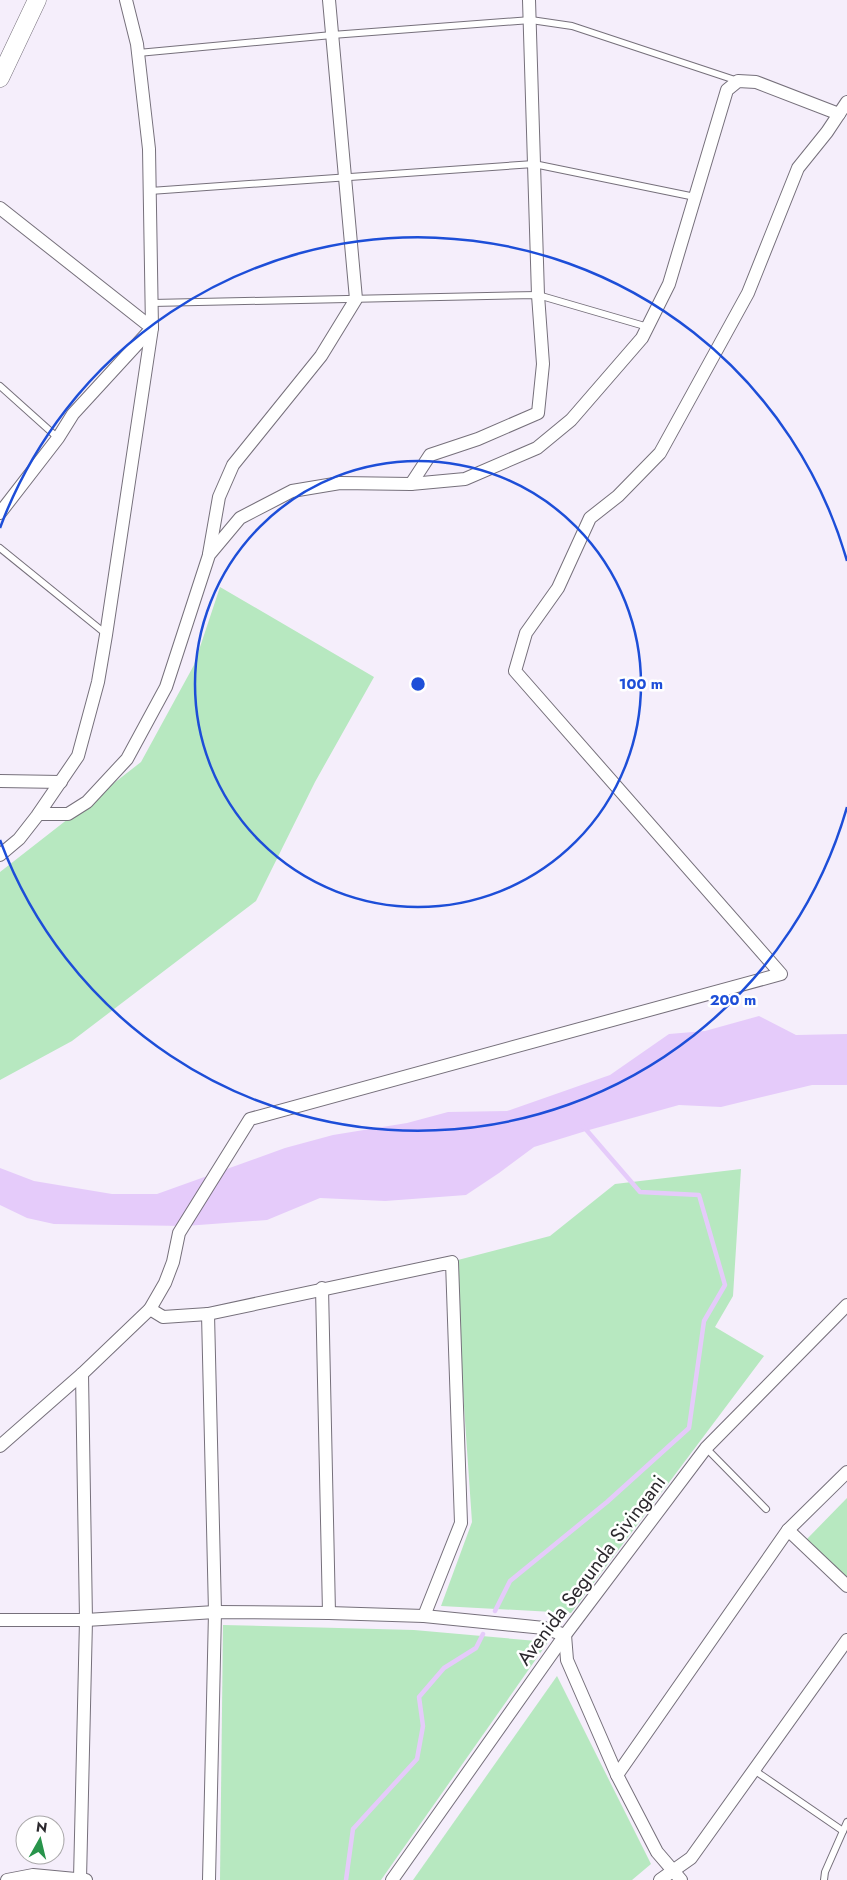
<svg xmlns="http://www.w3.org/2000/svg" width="847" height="1880" viewBox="0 0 847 1880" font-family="Jost,sans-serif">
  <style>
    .green { fill: #b7e8c0 }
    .water { fill: #e5cbfa }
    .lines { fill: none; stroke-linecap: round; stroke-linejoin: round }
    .stream { stroke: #e5cbfa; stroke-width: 4.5 }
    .lane-casing { stroke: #76707b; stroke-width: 8 }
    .street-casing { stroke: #76707b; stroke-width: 14 }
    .secondary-casing { stroke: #76707b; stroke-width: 19 }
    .lane { stroke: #fff; stroke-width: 6 }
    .street { stroke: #fff; stroke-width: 12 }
    .secondary { stroke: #fff; stroke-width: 18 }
    .ring { fill: none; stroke: #1d4ed8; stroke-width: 2.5 }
    .labels { text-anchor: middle; stroke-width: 5; stroke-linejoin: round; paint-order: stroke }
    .street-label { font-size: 20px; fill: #2c292e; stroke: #fff }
    .centre { fill: #1d4ed8; stroke: #fff; stroke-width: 2.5 }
    .ring-label { font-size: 15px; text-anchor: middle; font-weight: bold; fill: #1d4ed8; stroke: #fff; stroke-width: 5; stroke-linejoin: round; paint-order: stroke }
  </style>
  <rect width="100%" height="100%" fill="#f5eefb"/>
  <g class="green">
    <path d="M220,587l154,90 -59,105 -59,119 -184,140 -72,39v-208l141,-110 53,-97z"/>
    <path d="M741,1169l-8,127 -18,31 49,29 -193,257 -130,-7 31,-84 -18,-261 96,-25 65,-52z"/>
    <path d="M847,1498v81l-41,-39z"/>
    <path d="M223,1625l191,5 134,12 -167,238h-161z"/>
    <path d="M557,1676l94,188 -19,16h-219z"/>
  </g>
  <path class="water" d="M759,1016l37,19 51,-1v51h-35l-91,22 -42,-2 -90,25 -55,17 -35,26 -33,22 -81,6 -65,-3 -53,22 -82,6 -131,-2 -27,-6 -27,-13v-37l34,13 78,13h45l128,-46 48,-13 74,-12 41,-11 59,-1 103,-36 59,-41 36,-3z"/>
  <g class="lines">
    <g class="stream">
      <path d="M495,1611l15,-30 97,-79 82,-74 15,-107 21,-36 -26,-90 -59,-3 -57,-66"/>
      <path d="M346,1880l7,-51 64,-70 6,-33 -4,-29 25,-29 32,-20 7,-14"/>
    </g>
    <defs>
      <g id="lane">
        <path d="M138,53l194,-18 199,-15 41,6 166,55"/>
        <path d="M150,191l384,-27 161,33"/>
        <path d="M152,303l386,-8 110,32"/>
        <path d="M0,386l58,52"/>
        <path d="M0,548l106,86"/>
        <path d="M706,1448l60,61"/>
        <path d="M754,1770l89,61"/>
        <path d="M824,1880l1,-8 22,-50"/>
      </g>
      <g id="street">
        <path d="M0,208l152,120 -79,86 -15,24 -58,75"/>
        <path d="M411,484l19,-29 48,-16 60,-26 5,-49 -5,-69 -9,-295"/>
        <path d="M209,554l10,-57 14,-32 88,-109 35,-57 -27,-299"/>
        <path d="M0,781l61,1"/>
        <path d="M39,814h29l19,-12 40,-43 39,-72 43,-132 31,-37 52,-27 48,-8 71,1 54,-5 72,-31 34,-28 71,-82 27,-54 58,-194 11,-9 18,1 83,32"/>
        <path d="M0,855l19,-16 18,-23 41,-60 20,-74 8,-47 46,-307 -3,-179 -12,-105 -11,-44"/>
        <path d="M322,1288l7,325"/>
        <path d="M150,1309l13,8 45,-3 244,-52 9,261 -37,93"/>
        <path d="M208,1314l7,298 -6,268"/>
        <path d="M0,1446l82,-72 68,-65 15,-26 8,-21 6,-29 71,-114 531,-145 -266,-303 11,-38 32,-45 32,-70 28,-22 42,-43 88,-160 50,-125 29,-36 20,-30"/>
        <path d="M788,1530l59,56"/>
        <path d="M0,1620h86l129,-8 114,1 95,3 120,12 21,7 2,25 50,115 40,77 24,28"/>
        <path d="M617,1775l171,-245 59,-58"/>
        <path d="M80,1879l6,-259 -4,-246"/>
        <path d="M7,1880l26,-5 53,5"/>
        <path d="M392,1880l173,-245 141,-187 141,-143"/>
        <path d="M660,1880l31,-22 156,-218"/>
      </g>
      <path id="secondary" d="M0,78l37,-78"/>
    </defs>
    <use href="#lane" class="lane-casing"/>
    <use href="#street" class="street-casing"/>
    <use href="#secondary" class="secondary-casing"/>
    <use href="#lane" class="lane"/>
    <use href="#street" class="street"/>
    <use href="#secondary" class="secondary"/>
  </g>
  <g class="ring">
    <circle cx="418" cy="684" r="223"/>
    <path d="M847 807A446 446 0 0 1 0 840M0 528A446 446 0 0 1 847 561"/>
  </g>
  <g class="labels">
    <g class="street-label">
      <text transform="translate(591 1570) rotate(-53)" y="7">Avenida Segunda Sivingani</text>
    </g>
  </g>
  <circle cx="418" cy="684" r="8" class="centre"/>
  <g class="ring-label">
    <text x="641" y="689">100 m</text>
    <text x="733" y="1005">200 m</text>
  </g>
  <g transform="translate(40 1840) rotate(8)"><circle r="24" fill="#ffffff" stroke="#aba9ab"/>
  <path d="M0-4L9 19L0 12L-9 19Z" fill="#28944b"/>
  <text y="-8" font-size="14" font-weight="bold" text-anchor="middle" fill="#2c292e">N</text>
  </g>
</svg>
